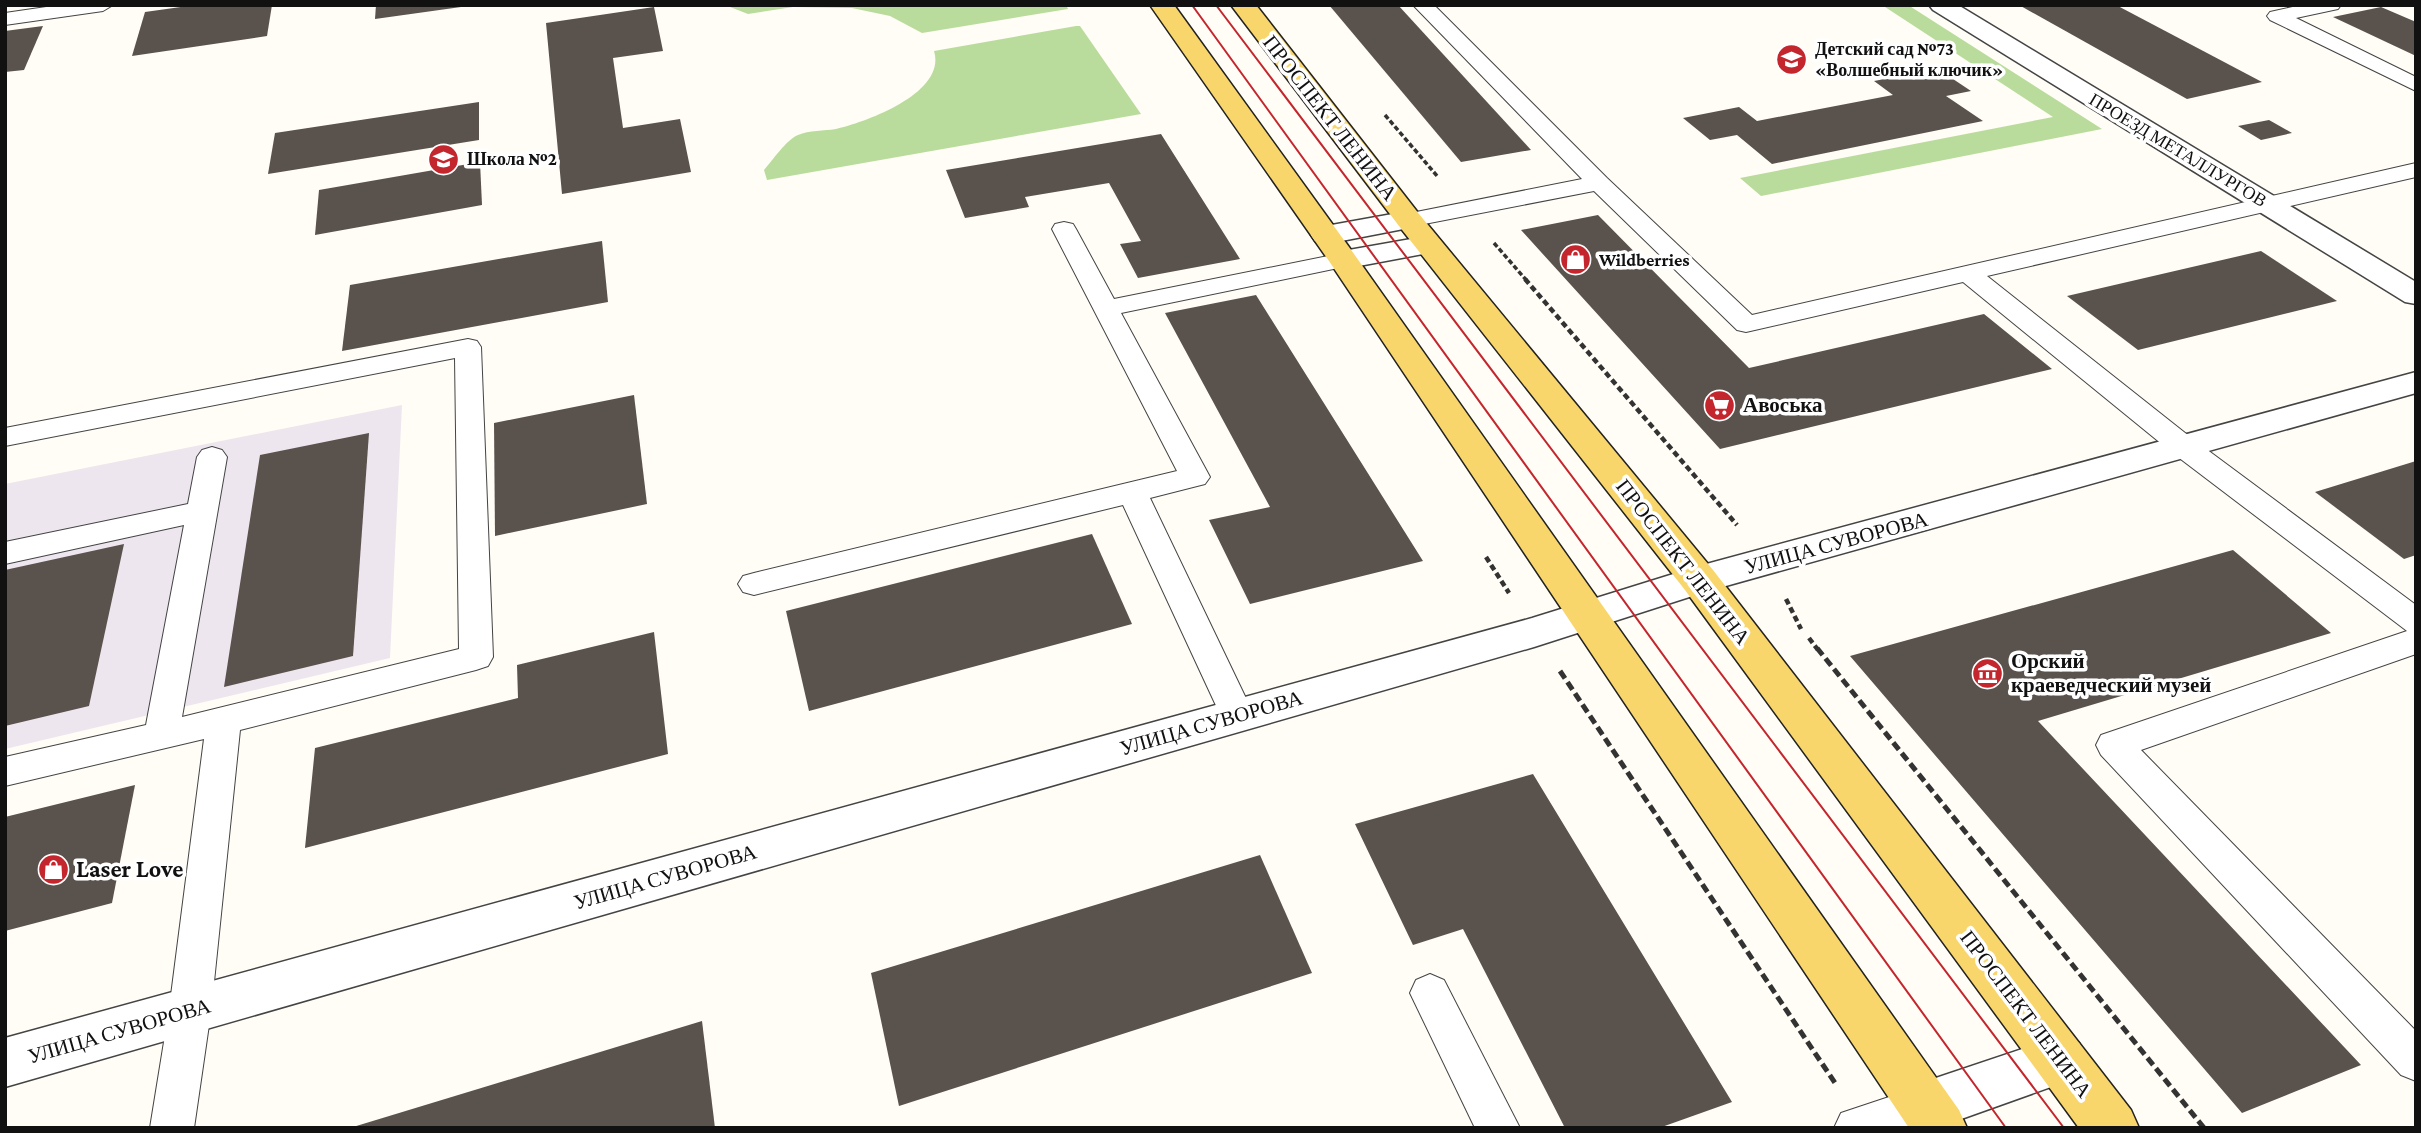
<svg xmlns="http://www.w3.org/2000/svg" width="2421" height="1133" viewBox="0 0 2421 1133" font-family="'Crimson Pro',serif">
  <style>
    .industrial { fill: #eee6ef }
    .forest { fill: #b9dc9c }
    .building { fill: #5a524d }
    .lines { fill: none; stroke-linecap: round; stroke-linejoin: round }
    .service-casing { stroke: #444; stroke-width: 2 }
    .minor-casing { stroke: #444; stroke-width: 3 }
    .primary-casing { stroke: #222; stroke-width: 3 }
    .path-far2 { stroke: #333; stroke-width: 3.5; stroke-dasharray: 5 2.5; stroke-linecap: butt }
    .path-far1 { stroke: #333; stroke-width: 4.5; stroke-dasharray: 6 3.5; stroke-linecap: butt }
    .path { stroke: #333; stroke-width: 5; stroke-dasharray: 9 4.5; stroke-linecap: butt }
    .service { fill: #fff; fill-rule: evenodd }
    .minor { fill: #fff; fill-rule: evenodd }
    .primary { fill: #f9d66b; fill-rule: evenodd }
    .tram { stroke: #c4262e; stroke-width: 2 }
    .labels { text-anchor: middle; stroke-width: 7; stroke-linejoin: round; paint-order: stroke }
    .far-poi-label { font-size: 18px; font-weight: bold; fill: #111; stroke: #fff; text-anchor: start }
    .far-street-label { font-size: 18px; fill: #111; stroke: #fff }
    .street-label { font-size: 21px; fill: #111; stroke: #fff }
    .poi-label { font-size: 21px; font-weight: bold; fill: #111; stroke: #fff; text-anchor: start }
    .near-poi-label { font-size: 24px; font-weight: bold; fill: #111; stroke: #fff; text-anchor: start }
  </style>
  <rect width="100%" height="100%" fill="#fffdf5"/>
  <path class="industrial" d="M402,405l-12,253 -385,91v-265z"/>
  <g class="forest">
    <path d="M725,5h341l2,4 -146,24 -32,-17 -38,-8 -59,-1 -45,7z"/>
    <path d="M1882,5h26l194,124 -341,67 -21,-18 313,-61z"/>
    <path d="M1076,26h4l61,88 -374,66 -3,-10c9,-10 22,-30 34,-35 11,-5 26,-4 38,-6 30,-7 111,-36 98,-78z"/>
  </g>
  <g class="building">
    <path d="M195,5h77l-5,31 -135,20 13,-44z"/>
    <path d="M376,5h85v2l-86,12z"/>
    <path d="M1329,5h69l133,145 -70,12z"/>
    <path d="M2019,5h97l146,77 -75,17z"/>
    <path d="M654,7l9,44 -50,7 10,70 57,-9 11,53 -129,22 -16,-171z"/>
    <path d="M2381,7l35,15v34l-83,-39z"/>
    <path d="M43,26l-19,44 -19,2v-41z"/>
    <path d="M1938,69l33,22 -25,5 37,25 -211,43 -35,-29 -27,5 -27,-22 56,-11 18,14 136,-26 -19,-14z"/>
    <path d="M479,102v38l-211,34 7,-41z"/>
    <path d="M2269,120l23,13 -31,7 -23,-14z"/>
    <path d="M1161,134l79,125 -102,19 -18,-34 21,-3 -32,-58 -84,14 4,10 -64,11 -19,-48z"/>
    <path d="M480,162l2,43 -167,30 4,-45z"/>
    <path d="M1598,215l151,153 235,-54 68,55 -332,80 -199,-219z"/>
    <path d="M602,241l6,61 -266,49 8,-66z"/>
    <path d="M2261,251l76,50 -199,49 -71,-54z"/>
    <path d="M1256,295l167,266 -173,43 -41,-84 61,-13 -105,-194z"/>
    <path d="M634,395l13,109 -152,32 -1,-113z"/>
    <path d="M369,433l-16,223 -129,31 36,-232z"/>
    <path d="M2416,461v94l-12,4 -89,-67z"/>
    <path d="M1092,534l40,90 -323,87 -23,-100z"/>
    <path d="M124,544l-35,162 -84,20v-156z"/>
    <path d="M2233,550l98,83 -293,88 323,344 -119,48 -392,-457z"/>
    <path d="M654,632l14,122 -363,94 10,-100 203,-50 -1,-33z"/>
    <path d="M1533,774l199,328 -73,26h-94l-102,-199 -50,16 -58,-121z"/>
    <path d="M135,785l-23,118 -107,28v-114z"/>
    <path d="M1260,855l52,118 -413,133 -28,-133z"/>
    <path d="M702,1021l13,107h-362v-1z"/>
  </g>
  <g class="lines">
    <defs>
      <g id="service">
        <path d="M60,5h53l-10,6 -98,14v-12z"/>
        <path d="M1413,5h21l173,173 145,137 664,-152v14l-429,99 207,164 222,165v49l-275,96 275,281v50l-15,-6 -300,-320 -5,-10 5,-10 306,-104 -233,-177 -211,-172 -217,50 -9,-2 -143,-139 -185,36 -8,-2 -4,-5 4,-5 181,-36z"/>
        <path d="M2301,5h40l-3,4 -42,9 120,59v14l-146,-71 -3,-4 3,-4z"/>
        <path d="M1064,222l9,2 3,5 38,70 229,-46 9,2 3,5 -3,5 -9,2 -222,46 89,164 -5,7 -55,14 104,217 -5,10 -12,4 -12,-4 -102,-220 -369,90 -11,-3 -5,-8 5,-8 11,-3 423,-102 -125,-242 3,-5z"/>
        <path d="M468,339l9,2 4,6 12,310 -5,9 -12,4 -236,60 -29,281 -17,117h-44l19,-117 35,-272 -199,47v-29l141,-32 38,-200 -179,39v-22l183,-38 9,-47 5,-7 10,-3 10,3 5,7 -45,260 277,-68 -4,-291 -450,88v-18z"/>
        <path d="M1430,974l14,6 76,148h-45l-65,-135 6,-13z"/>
        <path d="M1925,1085l15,6 7,15 -7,15 -18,7h-88l7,-15z"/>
      </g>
      <g id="minor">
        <path d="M1929,5h29l458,277v22l-11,-2 -472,-292z"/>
        <path d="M1409,211l10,3 5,6 -5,6 -93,18 -11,-3 -4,-6 4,-6 11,-3z"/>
        <path d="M1428,236l11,3 4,6 -4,6 -96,18 -11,-3 -4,-6 4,-6 11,-3z"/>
        <path d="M2416,372v21l-708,198 -174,56 -1529,440v-49l1527,-420 167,-52z"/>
        <path d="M2061,1036l18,7 8,17 -8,17 -143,51h-20l-10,-4 -7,-18 7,-18z"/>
      </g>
      <g id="primary">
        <path d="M1150,5h24l180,249 605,856 8,18h-58l-580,-867z"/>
        <path d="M1231,5h25l163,209 294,356 418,540 8,18h-60l-394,-538 -286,-364z"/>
      </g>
    </defs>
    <use href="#service" class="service-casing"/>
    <use href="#minor" class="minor-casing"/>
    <use href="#primary" class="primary-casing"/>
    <g class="path-far2">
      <path d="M1385,115l53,62"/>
      <path d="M1494,243l33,38"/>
    </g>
    <g class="path-far1">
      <path d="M1525,279l212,246"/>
      <path d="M1486,557l23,36"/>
      <path d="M1786,599l15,30"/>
      <path d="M1809,638l9,12"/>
    </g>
    <g class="path">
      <path d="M1817,648l387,480"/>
      <path d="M1560,671l275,412"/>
    </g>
    <use href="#service" class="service"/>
    <use href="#minor" class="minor"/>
    <use href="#primary" class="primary"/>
    <g class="tram">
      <path d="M1192,5l814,1123"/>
      <path d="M1216,5l848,1123"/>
    </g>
  </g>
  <defs>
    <symbol id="school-disc" viewBox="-11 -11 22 22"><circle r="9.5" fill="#c4262e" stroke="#fff"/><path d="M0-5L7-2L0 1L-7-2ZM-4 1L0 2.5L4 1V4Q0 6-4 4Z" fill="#fff"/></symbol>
    <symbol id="shop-disc" viewBox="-11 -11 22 22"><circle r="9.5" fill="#c4262e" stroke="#fff"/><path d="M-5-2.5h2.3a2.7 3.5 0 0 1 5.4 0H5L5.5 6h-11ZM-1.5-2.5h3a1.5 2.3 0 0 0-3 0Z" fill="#fff"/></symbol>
    <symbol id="supermarket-disc" viewBox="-11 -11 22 22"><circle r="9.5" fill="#c4262e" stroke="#fff"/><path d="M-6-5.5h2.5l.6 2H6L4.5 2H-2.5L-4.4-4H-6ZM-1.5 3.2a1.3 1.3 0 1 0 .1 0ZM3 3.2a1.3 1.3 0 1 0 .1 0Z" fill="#fff"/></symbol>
    <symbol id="museum-disc" viewBox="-11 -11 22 22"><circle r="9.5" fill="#c4262e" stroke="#fff"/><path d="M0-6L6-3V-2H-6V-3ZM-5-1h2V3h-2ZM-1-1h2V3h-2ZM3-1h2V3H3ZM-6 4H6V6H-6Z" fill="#fff"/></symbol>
  </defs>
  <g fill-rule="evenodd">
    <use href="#school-disc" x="1774" y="42" width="35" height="35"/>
    <use href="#school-disc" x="426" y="142" width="35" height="35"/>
    <use href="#shop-disc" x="1558" y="242" width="35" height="35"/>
    <use href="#supermarket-disc" x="1702" y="388" width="35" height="35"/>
    <use href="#museum-disc" x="1970" y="656" width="35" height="35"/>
    <use href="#shop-disc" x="36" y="852" width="35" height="35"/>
  </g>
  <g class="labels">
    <g class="far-poi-label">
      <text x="1815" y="55">Детский сад №73<tspan x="1815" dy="21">«Волшебный ключик»</tspan></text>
      <text x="467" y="165">Школа №2</text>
      <text x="1599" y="266">Wildberries</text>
    </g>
    <g class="far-street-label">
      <text transform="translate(2178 150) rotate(31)" y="6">ПРОЕЗД МЕТАЛЛУРГОВ</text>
    </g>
    <g class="street-label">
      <text transform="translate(1330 118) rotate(52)" y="7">ПРОСПЕКТ ЛЕНИНА</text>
      <text transform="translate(1836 543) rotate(-15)" y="7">УЛИЦА СУВОРОВА</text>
      <text transform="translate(1683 562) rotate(52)" y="7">ПРОСПЕКТ ЛЕНИНА</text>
      <text transform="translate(1211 723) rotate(-16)" y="7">УЛИЦА СУВОРОВА</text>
      <text transform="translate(665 877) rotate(-16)" y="7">УЛИЦА СУВОРОВА</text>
      <text transform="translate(2026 1014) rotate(53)" y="7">ПРОСПЕКТ ЛЕНИНА</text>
      <text transform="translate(119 1031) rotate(-16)" y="7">УЛИЦА СУВОРОВА</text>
    </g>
    <g class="poi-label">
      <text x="1743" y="412">Авоська</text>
      <text x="2011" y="668">Орский<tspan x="2011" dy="24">краеведческий музей</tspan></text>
    </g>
    <g class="near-poi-label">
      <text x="76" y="877">Laser Love</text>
    </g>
  </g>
  <rect width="2421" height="1133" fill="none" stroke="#111111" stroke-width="14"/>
</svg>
